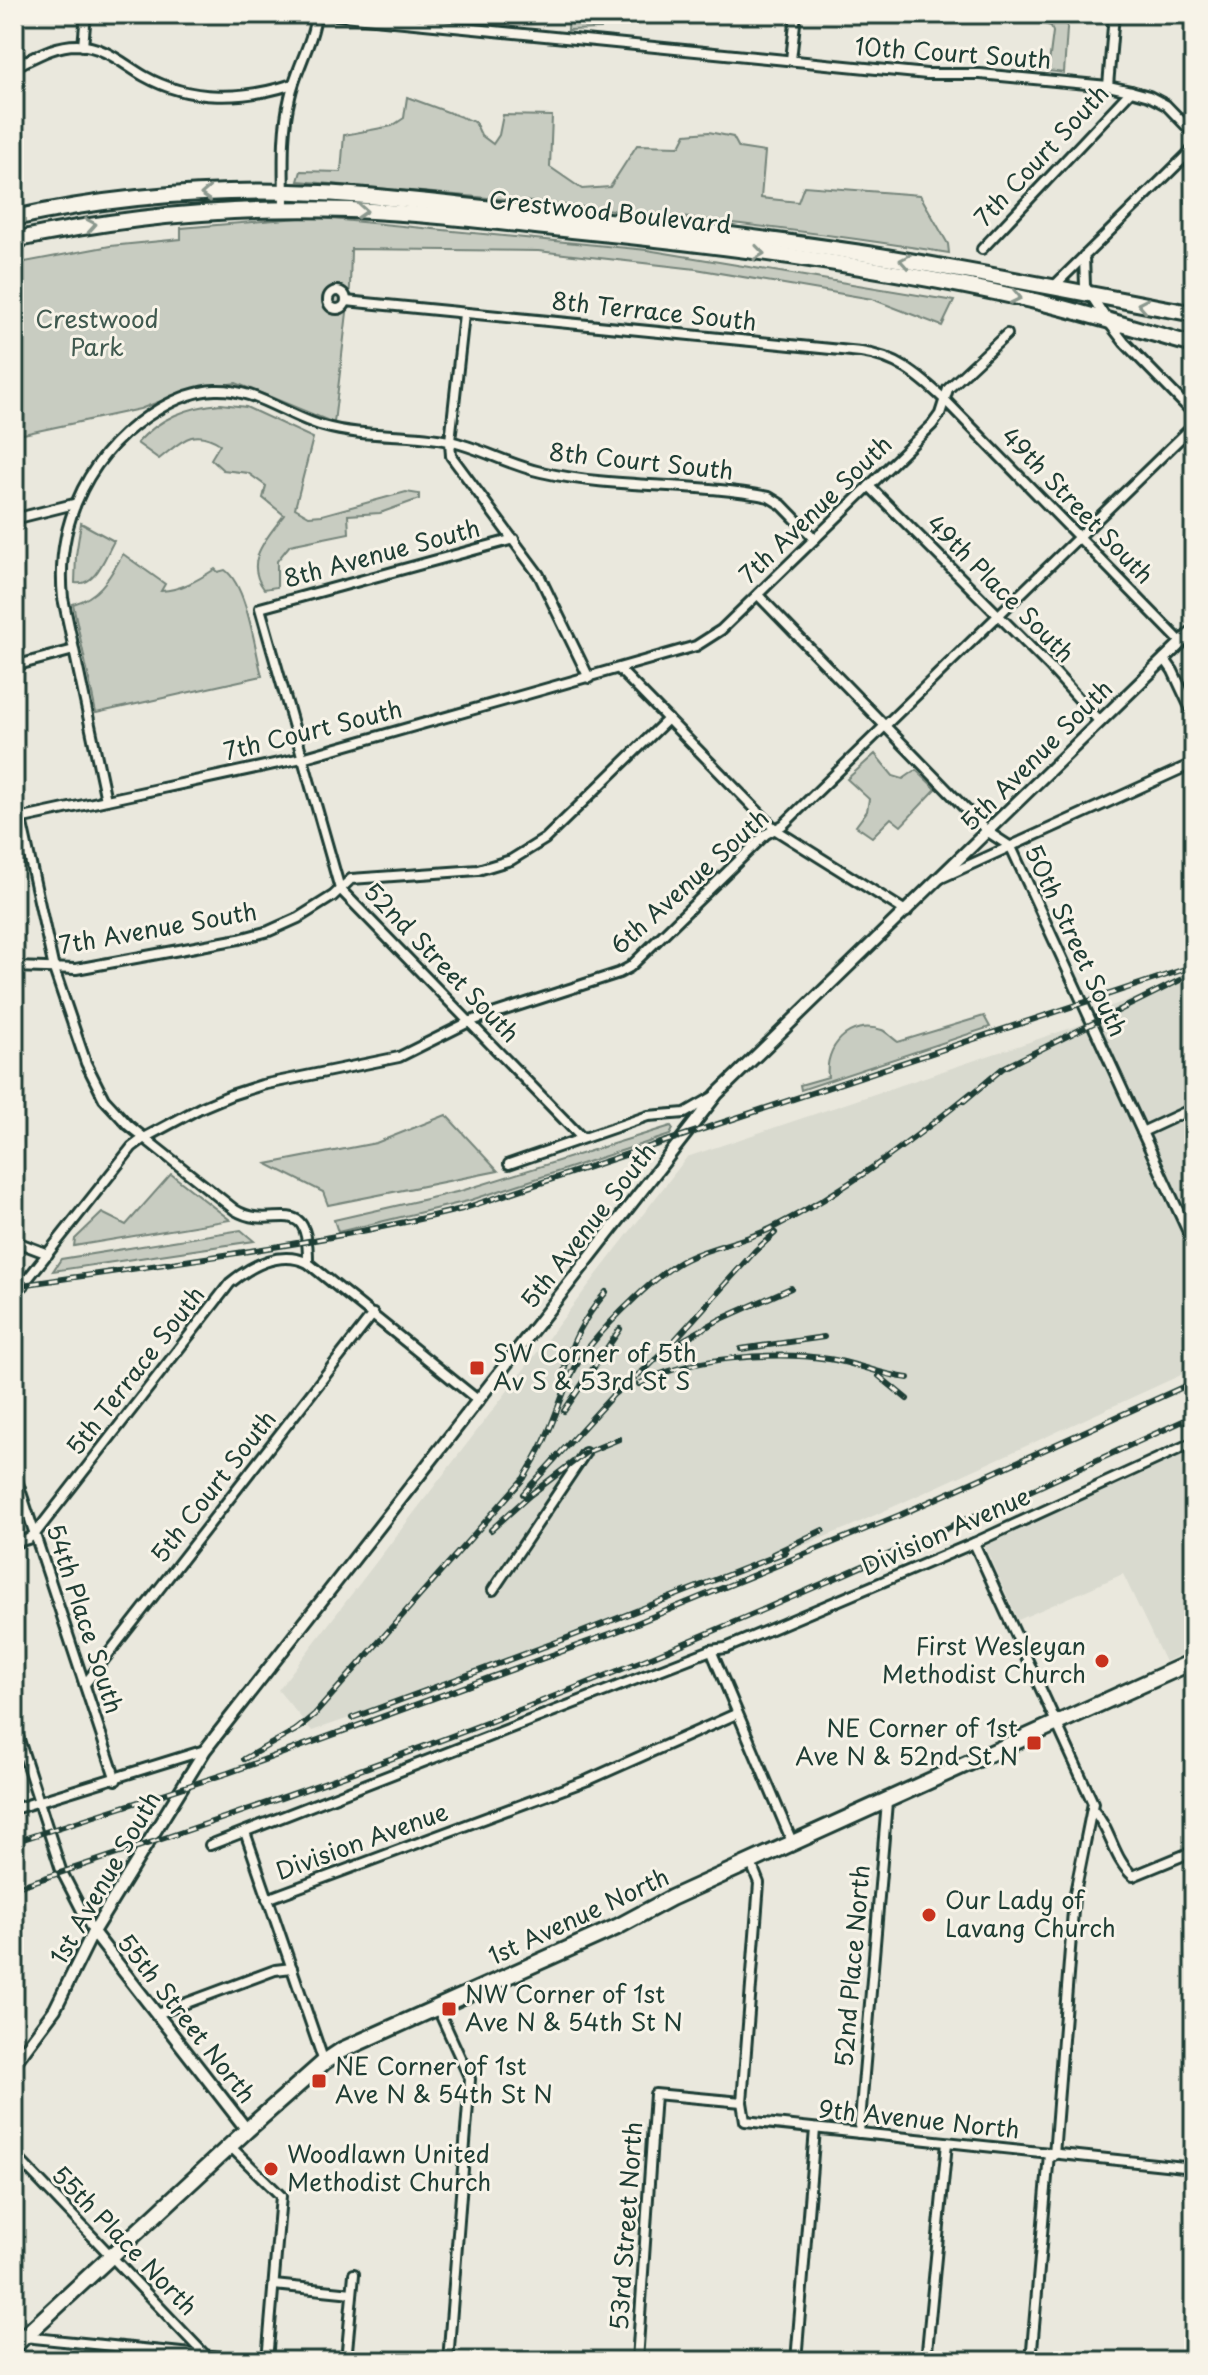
<svg xmlns="http://www.w3.org/2000/svg" width="1208" height="2375" viewBox="0 0 1208 2375" font-family="'Playpen Sans',sans-serif">
  <style>
    .built { fill: #d9dacf }
    .green { fill: #c8ccc1; stroke: #74847a; stroke-width: 2 }
    .lines { fill: none; stroke-linecap: round; stroke-linejoin: round }
    .minor-casing { stroke: #1f3d34; stroke-width: 14 }
    .tertiary-casing { stroke: #1f3d34; stroke-width: 16 }
    .primary-casing { stroke: #1f3d34; stroke-width: 20 }
    .minor { stroke: #f7f3e8; stroke-width: 8 }
    .tertiary { stroke: #f7f3e8; stroke-width: 10 }
    .primary { stroke: #f7f3e8; stroke-width: 14 }
    .rail-casing { stroke: #1f3d34; stroke-width: 6 }
    .rail { stroke: #f7f3e8; stroke-width: 3; stroke-dasharray: 9; stroke-linecap: butt }
    .oneway { stroke: #8b988e }
    .poi-dot { fill: #c8321e; stroke: #f7f3e8; stroke-width: 3 }
    .labels { text-anchor: middle; stroke-width: 6; stroke-linejoin: round; paint-order: stroke }
    .street-label { font-size: 24px; fill: #1f3d34; stroke: #f7f3e8 }
    .park-label { font-size: 24px; fill: #415a50; stroke: #f7f3e8 }
    .poi-label { font-size: 24px; fill: #1f3d34; stroke: #f7f3e8; text-anchor: start }
  </style>
  <rect width="100%" height="100%" fill="#eae8dd"/>
  <filter id="ink" filterUnits="userSpaceOnUse"><feTurbulence type="fractalNoise" baseFrequency=".0125" numOctaves="2"/><feDisplacementMap in="SourceGraphic" scale="16" xChannelSelector="R" yChannelSelector="G"/><feConvolveMatrix kernelMatrix="1 2 1 2 8 2 1 2 1" color-interpolation-filters="sRGB"/></filter>
  <g filter="url(#ink)">
    <g class="built">
      <path d="M1194,979v390l-345,158 -290,118 -247,86 -34,-41 409,-533 396,-133 -3,-8z"/>
      <path d="M1194,1435v213l-29,14 -42,-88 -105,46 -39,-86z"/>
      <path d="M41,2349l110,12h-125z"/>
    </g>
    <g class="green">
      <path d="M569,14h33l-1,15 -33,1z"/>
      <path d="M967,14h101l-4,59 -16,-2 5,-39 -2,-6 -38,-10z"/>
      <path d="M407,97l68,25 6,13 12,9 6,-9 4,-20 49,1 -2,51 32,22 28,-2 27,-42 43,1 6,-12 23,-2 24,5 6,11 26,4 -4,46 37,4 6,-16 116,9 28,49 1,9c-216,-35 -433,-53 -651,-72l3,-10 40,1 3,-37 48,-9 12,-8z"/>
      <path d="M311,217l336,33 307,51 -12,25 -70,-27 -176,-30 -158,-18 -187,-2 -1,38 -16,136 -98,-40 -43,6 -53,20 -126,27v-172l96,-18 71,-7v-11z"/>
      <path d="M221,404l25,3 67,31 -18,70 14,8 13,-1 84,-23 13,2v5l-39,14 -32,2 1,18 -59,12 -13,16v26l-13,2c-21,-28 3,-51 20,-74l-21,-17 3,-12 -18,-13 -25,-3 -12,-11 9,-15c-27,-18 -39,-2 -61,15l-22,-16c23,-25 50,-36 84,-39z"/>
      <path d="M81,523l33,18c-9,15 -18,46 -39,42l1,-28z"/>
      <path d="M123,554l42,30 -4,7c20,-1 37,-11 54,-22l3,3 7,-2c22,16 30,79 37,106l-166,37 -23,-109c27,-7 37,-28 50,-50z"/>
      <path d="M875,754l18,22 10,3 13,-9 20,19 -35,37 -10,-8 -19,19 -16,-11 11,-15 2,-12 -22,-20z"/>
      <path d="M984,1016l6,11 -189,63 -1,-5 28,-8c-4,-30 21,-58 54,-47 5,2 11,9 16,12z"/>
      <path d="M446,1115l52,56 -170,34 -5,-13 -56,-28 109,-21z"/>
      <path d="M671,1126l2,3 -3,6 -202,66 -130,31 -4,-12 127,-29z"/>
      <path d="M171,1174l59,46 -156,26 1,-7 27,-26 24,12z"/>
      <path d="M241,1230l13,11 -201,30 8,-12z"/>
    </g>
    <g class="lines">
      <defs>
        <g id="minor">
          <path d="M324,14l603,60h53l128,12 23,5 18,5 17,9 28,29"/>
          <path d="M83,46l3,-32"/>
          <path d="M791,60l5,-46"/>
          <path d="M14,67c21,-10 40,-22 63,-22 27,1 45,18 67,31 46,26 100,24 149,8"/>
          <path d="M1108,86l6,-72"/>
          <path d="M284,209c0,-37 -3,-75 6,-112 6,-29 23,-54 26,-83"/>
          <path d="M982,249l149,-158"/>
          <path d="M1084,256l1,30 22,34 17,22 70,72"/>
          <path d="M1053,287l141,-139"/>
          <circle cx="337" cy="300" r="9"/>
          <path d="M346,301l515,51c36,5 57,23 83,47l237,243"/>
          <path d="M464,314l-14,127 1,15 88,119 50,103"/>
          <path d="M869,486l181,181 50,55"/>
          <path d="M14,519l60,-15"/>
          <path d="M514,539l-254,69 80,281 242,249"/>
          <path d="M758,595l230,237 23,15 183,398"/>
          <path d="M1164,658l9,13 21,45"/>
          <path d="M14,666l60,-16"/>
          <path d="M619,669l157,161 131,82"/>
          <path d="M106,800l-43,-202c-8,-78 28,-149 96,-189 17,-10 36,-18 56,-19 40,-2 71,26 108,36 41,12 85,6 126,15 32,7 60,24 92,31 74,17 153,10 228,25l13,8 33,34"/>
          <path d="M21,819l33,150 32,94 18,36 24,26 107,85c39,24 74,-23 73,53l171,138"/>
          <path d="M14,820l288,-62 394,-112 25,-16 211,-205 8,-11 8,-25 59,-55"/>
          <path d="M941,878l253,-115"/>
          <path d="M14,967l62,2 163,-30 30,-8 29,-13 35,-22 18,-17 127,-9 33,-10 34,-21 123,-120"/>
          <path d="M1142,1132l52,-24"/>
          <path d="M509,1164l139,-48 37,-3 28,-16"/>
          <path d="M14,1241l34,13"/>
          <path d="M14,1276l10,9"/>
          <path d="M14,1296l118,-149 12,-9 56,-30 31,-13 31,-10 137,-28 72,-36 148,-48 11,-6 136,-133 17,-9 411,-400"/>
          <path d="M14,1471l102,309"/>
          <path d="M14,1543l14,-4 7,-5 195,-251c22,-18 51,-33 78,-20"/>
          <path d="M974,1543l119,260 -19,95 -20,257"/>
          <path d="M493,1590l92,-137"/>
          <path d="M711,1650l82,194"/>
          <path d="M85,1684l288,-370"/>
          <path d="M14,1724l47,146 32,62"/>
          <path d="M14,1809l191,-59"/>
          <path d="M1093,1810c18,19 20,49 40,66l61,-25"/>
          <path d="M245,1832l79,230"/>
          <path d="M210,1845l501,-195 15,-2 248,-105 220,-101"/>
          <path d="M751,1863l8,20 -17,219 3,19 449,47"/>
          <path d="M267,1899l321,-119 148,-66"/>
          <path d="M437,2007l33,72 -22,282"/>
          <path d="M157,2014l118,-44 17,-2"/>
          <path d="M859,2133l28,-331"/>
          <path d="M230,2146l51,50 -14,165"/>
          <path d="M14,2154l192,202"/>
          <path d="M274,2285l78,8"/>
          <path d="M14,2336l247,25"/>
          <path d="M346,2361l8,-87"/>
          <path d="M637,2361l18,-267 87,8"/>
          <path d="M796,2361l19,-232"/>
          <path d="M926,2361l21,-218"/>
          <path d="M1031,2361l18,-207"/>
        </g>
        <g id="tertiary">
          <path d="M93,1932l154,198"/>
          <path d="M14,2064l41,-55 38,-77 112,-182 512,-656 477,-464"/>
        </g>
        <g id="primary">
          <path d="M14,218c100,-22 205,-30 306,-25 69,3 137,13 205,19 112,12 225,24 336,41 112,18 222,40 333,61"/>
          <path d="M14,240c111,-24 222,-34 336,-30 74,3 148,12 222,20 153,15 309,36 459,70 55,13 109,30 163,45"/>
          <path d="M14,2346l233,-216 77,-68 18,-12 275,-123 54,-29 523,-237"/>
        </g>
      </defs>
      <use href="#minor" class="minor-casing"/>
      <use href="#tertiary" class="tertiary-casing"/>
      <use href="#primary" class="primary-casing"/>
      <use href="#minor" class="minor"/>
      <use href="#tertiary" class="tertiary"/>
      <use href="#primary" class="primary"/>
      <defs>
        <g id="rail">
          <path d="M964,1101l39,-33 177,-88"/>
          <path d="M14,1286c150,-22 301,-41 448,-77l732,-243"/>
          <path d="M683,1340l36,-20 72,-32"/>
          <path d="M741,1349l83,-12"/>
          <path d="M563,1376c7,-33 21,-58 43,-84"/>
          <path d="M879,1376l28,23"/>
          <path d="M639,1384c48,-27 136,-33 190,-25 27,4 52,16 79,19"/>
          <path d="M564,1411l56,-82"/>
          <path d="M523,1494l90,-99 36,-29 25,-25 81,-90 20,-18"/>
          <path d="M491,1530l39,-35 55,-42 34,-14"/>
          <path d="M773,1554l50,-24"/>
          <path d="M352,1718l210,-78 224,-88"/>
          <path d="M296,1730l19,-16 209,-236c8,-14 17,-28 23,-43 14,-31 20,-61 42,-88 20,-25 71,-77 99,-89 28,-13 59,-17 86,-31 71,-36 135,-84 197,-134"/>
          <path d="M244,1759l59,-33"/>
          <path d="M14,1842l214,-69 387,-141 285,-117 294,-133"/>
          <path d="M14,1888c180,-59 360,-120 536,-190 218,-86 431,-185 644,-282"/>
        </g>
      </defs>
      <use href="#rail" class="rail-casing"/>
      <use href="#rail" class="rail"/>
    </g>
    <defs><path id="oneway-chevron" d="M-2-3.5L2.5 0L-2 3.5" fill="none" stroke-width="1.6" stroke-linecap="round" stroke-linejoin="round" transform="scale(2)"/></defs>
    <g class="oneway">
      <use href="#oneway-chevron" transform="translate(206 194) rotate(177)"/>
      <use href="#oneway-chevron" transform="translate(362 211) rotate(3)"/>
      <use href="#oneway-chevron" transform="translate(91 225) rotate(-10)"/>
      <use href="#oneway-chevron" transform="translate(759 253) rotate(8)"/>
      <use href="#oneway-chevron" transform="translate(905 261) rotate(-170)"/>
      <use href="#oneway-chevron" transform="translate(1016 297) rotate(12)"/>
      <use href="#oneway-chevron" transform="translate(1143 305) rotate(-169)"/>
    </g>
  </g>
  <g class="poi-dot">
    <rect x="469" y="1360" width="16" height="16" rx="4"/>
    <circle cx="1102" cy="1661" r="8"/>
    <rect x="1026" y="1735" width="16" height="16" rx="4"/>
    <circle cx="929" cy="1915" r="8"/>
    <rect x="441" y="2001" width="16" height="16" rx="4"/>
    <rect x="311" y="2073" width="16" height="16" rx="4"/>
    <circle cx="271" cy="2169" r="8"/>
  </g>
  <g class="labels">
    <g class="street-label">
      <text transform="translate(953 54) rotate(4)" y="8">10th Court South</text>
      <text transform="translate(1042 156) rotate(-47)" y="8">7th Court South</text>
      <text transform="translate(610 213) rotate(6)" y="8">Crestwood Boulevard</text>
      <text transform="translate(654 312) rotate(6)" y="8">8th Terrace South</text>
      <text transform="translate(641 462) rotate(6)" y="8">8th Court South</text>
      <text transform="translate(1077 506) rotate(46)" y="8">49th Street South</text>
      <text transform="translate(816 510) rotate(-44)" y="8">7th Avenue South</text>
      <text transform="translate(382 554) rotate(-15)" y="8">8th Avenue South</text>
      <text transform="translate(1000 589) rotate(45)" y="8">49th Place South</text>
      <text transform="translate(313 731) rotate(-14)" y="8">7th Court South</text>
      <text transform="translate(1037 756) rotate(-45)" y="8">5th Avenue South</text>
      <text transform="translate(690 882) rotate(-42)" y="8">6th Avenue South</text>
      <text transform="translate(158 929) rotate(-10)" y="8">7th Avenue South</text>
      <text transform="translate(1075 941) rotate(65)" y="8">50th Street South</text>
      <text transform="translate(441 963) rotate(46)" y="8">52nd Street South</text>
      <text transform="translate(589 1226) rotate(-52)" y="8">5th Avenue South</text>
      <text transform="translate(136 1371) rotate(-52)" y="8">5th Terrace South</text>
      <text transform="translate(214 1487) rotate(-52)" y="8">5th Court South</text>
      <text transform="translate(946 1532) rotate(-24)" y="8">Division Avenue</text>
      <text transform="translate(84 1619) rotate(72)" y="8">54th Place South</text>
      <text transform="translate(362 1842) rotate(-20)" y="8">Division Avenue</text>
      <text transform="translate(106 1878) rotate(-60)" y="8">1st Avenue South</text>
      <text transform="translate(579 1917) rotate(-25)" y="8">1st Avenue North</text>
      <text transform="translate(853 1966) rotate(-85)" y="8">52nd Place North</text>
      <text transform="translate(186 2019) rotate(52)" y="8">55th Street North</text>
      <text transform="translate(919 2120) rotate(6)" y="8">9th Avenue North</text>
      <text transform="translate(627 2226) rotate(-86)" y="8">53rd Street North</text>
      <text transform="translate(124 2241) rotate(46)" y="8">55th Place North</text>
    </g>
    <g class="park-label">
      <text x="97" y="328">Crestwood<tspan x="97" dy="28">Park</tspan></text>
    </g>
    <g class="poi-label">
      <text x="493" y="1362">SW Corner of 5th<tspan x="493" dy="28">Av S &amp; 53rd St S</tspan></text>
      <text x="1086" y="1655" text-anchor="end">First Wesleyan<tspan x="1086" dy="28">Methodist Church</tspan></text>
      <text x="1018" y="1737" text-anchor="end">NE Corner of 1st<tspan x="1018" dy="28">Ave N &amp; 52nd St N</tspan></text>
      <text x="945" y="1909">Our Lady of<tspan x="945" dy="28">Lavang Church</tspan></text>
      <text x="465" y="2003">NW Corner of 1st<tspan x="465" dy="28">Ave N &amp; 54th St N</tspan></text>
      <text x="335" y="2075">NE Corner of 1st<tspan x="335" dy="28">Ave N &amp; 54th St N</tspan></text>
      <text x="287" y="2163">Woodlawn United<tspan x="287" dy="28">Methodist Church</tspan></text>
    </g>
  </g>
  <rect width="1208" height="2375" fill="none" stroke="#f7f3e8" stroke-width="48"/>
  <rect x="24" y="24" width="1160" height="2327" fill="none" stroke="#1f3d34" stroke-width="3" filter="url(#ink)"/>
</svg>
